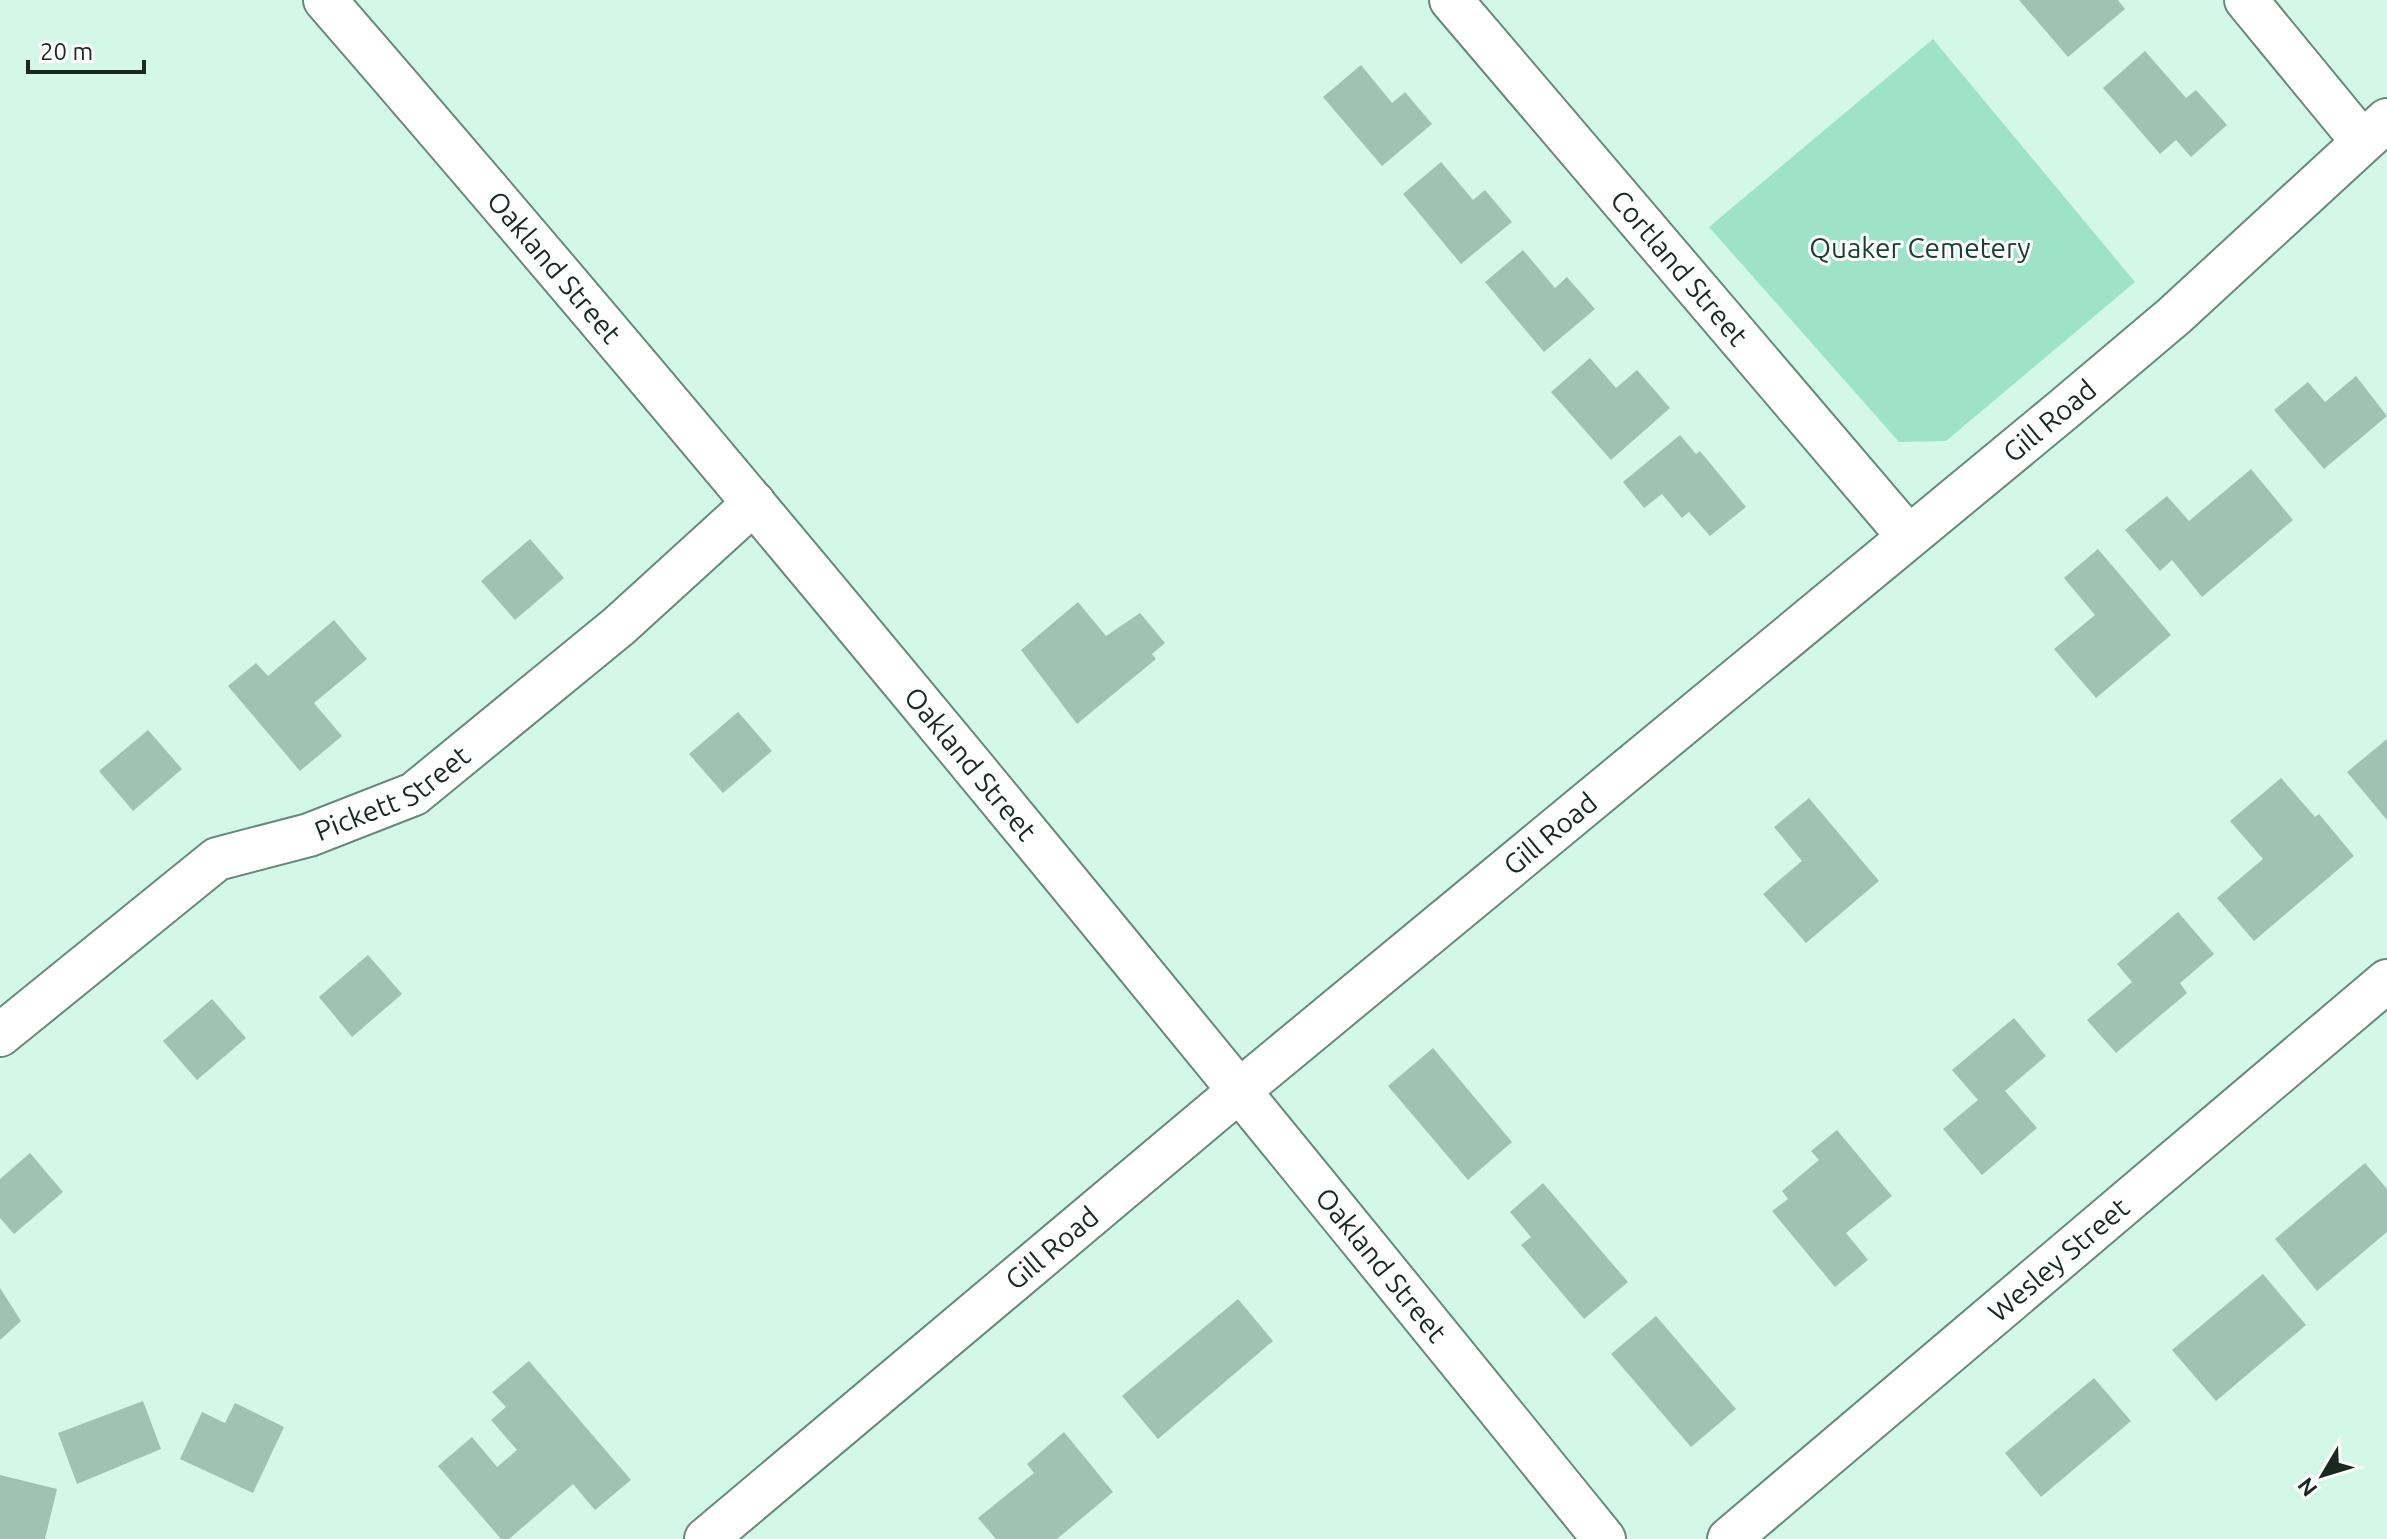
<svg xmlns="http://www.w3.org/2000/svg" width="2387" height="1539" viewBox="0 0 2387 1539" font-family="Ubuntu,sans-serif">
  <style>
    .green { fill: #9ee3c9 }
    .building { fill: #9fc2b4 }
    .lines { fill: none; stroke-linecap: round; stroke-linejoin: round }
    .minor-casing { stroke: #67897b; stroke-width: 46 }
    .minor { stroke: #fff; stroke-width: 42 }
    .labels { text-anchor: middle; stroke-width: 6; stroke-linejoin: round; paint-order: stroke }
    .park-label { font-size: 28px; fill: #183f32; stroke: #fff }
    .street-label { font-size: 28px; fill: #1a2822; stroke: #fff }
  </style>
  <rect width="100%" height="100%" fill="#d3f8e9"/>
  <path class="green" d="M1933,39l202,243 -189,159 -47,1 -190,-215z"/>
  <g class="building">
    <path d="M2019,0h99l7,9 -57,48z"/>
    <path d="M2145,51l41,47 10,-8 31,35 -36,32 -15,-17 -16,14 -57,-66z"/>
    <path d="M1361,65l31,38 13,-11 27,32 -50,42 -59,-69z"/>
    <path d="M1441,162l32,38 12,-10 27,32 -51,42 -58,-70z"/>
    <path d="M1523,250l32,38 12,-11 28,32 -51,43 -59,-70z"/>
    <path d="M1590,358l26,30 21,-18 33,38 -59,52 -60,-68z"/>
    <path d="M2356,376l31,40 -63,53 -50,-59 34,-28 17,20z"/>
    <path d="M1680,435l16,19 4,-3 46,56 -36,29 -21,-24 -7,6 -20,-24 -18,14 -21,-26z"/>
    <path d="M2251,469l42,51 -91,77 -30,-37 -12,11 -35,-41 42,-34 22,25z"/>
    <path d="M530,539l34,39 -49,42 -34,-39z"/>
    <path d="M2098,549l73,86 -75,63 -42,-49 41,-34 -31,-37z"/>
    <path d="M1078,602l28,34 34,-23 25,30 -13,11 4,5 -79,65 -56,-74z"/>
    <path d="M334,620l33,39 -53,44 28,33 -42,35 -72,-85 28,-23 12,13z"/>
    <path d="M738,712l34,39 -49,42 -34,-39z"/>
    <path d="M148,730l34,39 -49,42 -34,-40z"/>
    <path d="M2387,739v81l-40,-48z"/>
    <path d="M2281,778l34,39 4,-3 35,42 -100,85 -37,-43 46,-39 -33,-38z"/>
    <path d="M1809,798l70,83 -73,62 -43,-49 39,-33 -28,-34z"/>
    <path d="M2178,912l36,42 -34,29 7,10 -71,60 -29,-33 45,-38 -15,-18z"/>
    <path d="M368,955l34,39 -50,43 -33,-40z"/>
    <path d="M212,999l34,39 -49,42 -34,-39z"/>
    <path d="M2014,1018l32,38 -41,35 32,37 -55,47 -39,-46 35,-29 -26,-30z"/>
    <path d="M1433,1048l79,94 -44,38 -80,-94z"/>
    <path d="M1837,1130l55,66 -46,37 22,27 -33,27 -63,-76 16,-12 -6,-8 37,-31 -8,-9z"/>
    <path d="M30,1153l33,39 -49,42 -14,-16v-39z"/>
    <path d="M2365,1163l22,26v43l-70,59 -42,-52z"/>
    <path d="M1543,1183l85,99 -44,37 -63,-74 10,-8 -21,-25z"/>
    <path d="M2263,1274l43,51 -90,76 -44,-51z"/>
    <path d="M0,1288l21,33 -21,19z"/>
    <path d="M1238,1299l35,42 -115,98 -36,-43z"/>
    <path d="M1656,1316l80,93 -45,38 -80,-93z"/>
    <path d="M529,1361l102,119 -36,30 -22,-26 -64,55h-8l-63,-73 34,-29 25,30 20,-17 -26,-30 15,-13 -14,-15z"/>
    <path d="M2094,1378l37,43 -90,76 -36,-44z"/>
    <path d="M143,1401l18,48 -84,35 -19,-51z"/>
    <path d="M235,1403l49,24 -31,66 -73,-34 22,-47 23,11z"/>
    <path d="M1064,1432l49,60 -56,47h-61l-18,-21 56,-45 -7,-9z"/>
    <path d="M0,1475l57,14 -12,50h-45z"/>
  </g>
  <g class="lines">
    <defs>
      <g id="minor">
        <path id="s1" d="M325,0c437,504 859,1021 1279,1539"/>
        <path id="s2" d="M1451,0l457,536"/>
        <path d="M2246,0l116,141"/>
        <path id="s3" d="M0,1035l217,-176 92,-24 105,-41 205,-168 135,-123"/>
        <path id="s4" d="M706,1539l534,-449 824,-681 110,-93 213,-196"/>
        <path id="s5" d="M1729,1539l658,-558"/>
      </g>
    </defs>
    <use href="#minor" class="minor-casing"/>
    <use href="#minor" class="minor"/>
  </g>
  <g class="labels">
    <g class="park-label">
      <text x="1920" y="258">Quaker Cemetery</text>
    </g>
    <g class="street-label">
      <text dy="10" stroke="none"><textPath href="#s1" startOffset="352">Oakland Street</textPath></text>
      <text dy="10" stroke="none"><textPath href="#s2" startOffset="352">Cortland Street</textPath></text>
      <text dy="10" stroke="none"><textPath href="#s4" startOffset="1748">Gill Road</textPath></text>
      <text dy="10" stroke="none"><textPath href="#s1" startOffset="1000">Oakland Street</textPath></text>
      <text dy="10" stroke="none"><textPath href="#s3" startOffset="468">Pickett Street</textPath></text>
      <text dy="10" stroke="none"><textPath href="#s4" startOffset="1100">Gill Road</textPath></text>
      <text dy="10" stroke="none"><textPath href="#s4" startOffset="452">Gill Road</textPath></text>
      <text dy="10" stroke="none"><textPath href="#s5" startOffset="432">Wesley Street</textPath></text>
      <text dy="10" stroke="none"><textPath href="#s1" startOffset="1648">Oakland Street</textPath></text>
    </g>
  </g>
  <g transform="translate(2323 1475) rotate(232)" stroke="#ffffff" stroke-width="6" paint-order="stroke">
  <path d="M0-6L14 30L0 20L-14 30Z" fill="#1a2822"/>
  <text y="-12" font-size="22" font-weight="bold" text-anchor="middle" fill="#1a2822">N</text>
  </g>
  <path d="M28 60v12h116v-12" fill="none" stroke="#1a2822" stroke-width="4"/>
  <text x="40" y="60" font-size="24" fill="#1a2822" stroke="#ffffff" stroke-width="6" paint-order="stroke">20 m</text>
</svg>
